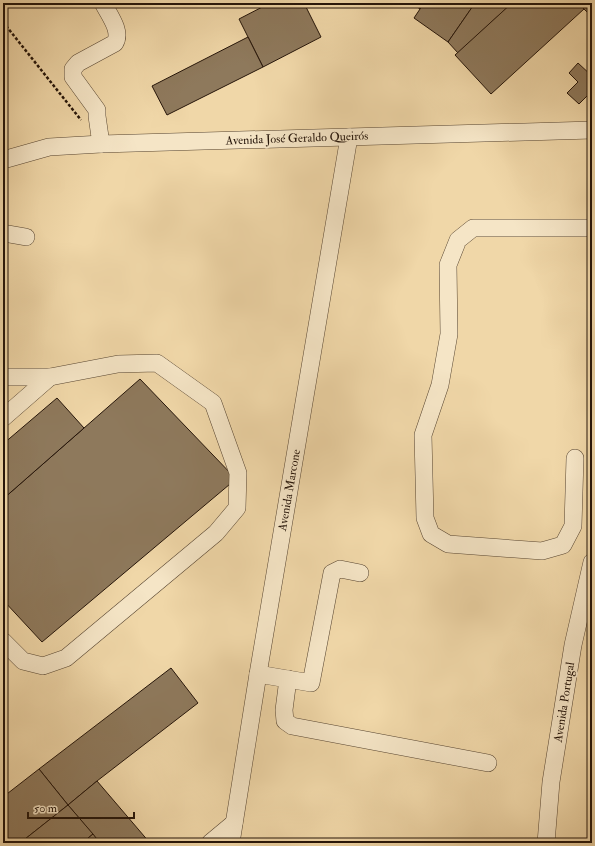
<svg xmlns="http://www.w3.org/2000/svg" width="595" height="846" viewBox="0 0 595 846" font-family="'IM FELL Double Pica',serif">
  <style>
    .building { fill: #8e795c; stroke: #241409 }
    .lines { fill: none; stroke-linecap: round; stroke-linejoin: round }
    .minor-casing { stroke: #574531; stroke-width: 18 }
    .path { stroke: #241409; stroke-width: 2.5; stroke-dasharray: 3 2; stroke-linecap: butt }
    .minor { stroke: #f5e5c6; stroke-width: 17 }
    .labels { text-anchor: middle; stroke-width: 4; stroke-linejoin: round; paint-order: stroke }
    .street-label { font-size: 12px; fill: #241409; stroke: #f5e5c6 }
  </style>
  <rect width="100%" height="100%" fill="#f0d7a8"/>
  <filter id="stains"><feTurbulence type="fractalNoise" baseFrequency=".005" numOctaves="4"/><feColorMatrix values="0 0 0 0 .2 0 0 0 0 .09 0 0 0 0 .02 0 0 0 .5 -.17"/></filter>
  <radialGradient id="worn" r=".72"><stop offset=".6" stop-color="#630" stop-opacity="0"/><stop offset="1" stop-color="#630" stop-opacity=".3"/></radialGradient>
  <g class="building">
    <path d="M270,3h34l17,34 -58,30 -24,-48z"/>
    <path d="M412,3h12l-4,6z"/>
    <path d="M424,3h51l-27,39 -34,-24z"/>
    <path d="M475,3h37l-54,50 -10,-11z"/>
    <path d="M512,3h67l5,6 -93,85 -36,-39z"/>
    <path d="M579,3h13v14l-8,-8z"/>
    <path d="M248,37l15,30 -96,48 -15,-29z"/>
    <path d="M578,63l14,13v15l-13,13 -12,-11 11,-11 -9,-9z"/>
    <path d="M140,379l96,100 -194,163 -39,-42v-101z"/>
    <path d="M57,398l27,30 -81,71v-55z"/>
    <path d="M171,668l27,35 -101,78 -29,24 -29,-36z"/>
    <path d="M39,769l29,36 -48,38h-17v-46z"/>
    <path d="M97,781l53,62h-50l-32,-38z"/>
    <path d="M68,805l25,29 -11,9h-62z"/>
    <path d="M93,834l7,9h-18z"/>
    <path d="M327,840l20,3h-20z"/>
  </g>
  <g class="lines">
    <defs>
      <g id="minor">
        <path d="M101,144l-4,-28v-6l-24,-33v-8l5,-6 37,-20c7,-12 -6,-28 -12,-40"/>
        <path d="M3,160l46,-13 52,-3 491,-14"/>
        <path d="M3,233l23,4"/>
        <path d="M3,377h47l68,-13 39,-1 56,40 25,70 -1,35 -21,25 -150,125 -23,8 -20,-5 -20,-20"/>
        <path d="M3,418l47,-41"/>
        <path d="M575,458l-2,68 -10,19 -21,6 -94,-7 -17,-10 -6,-16 -2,-83 17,-50 9,-51 -1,-69 10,-25 15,-12h119"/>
        <path d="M258,674l53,9 21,-110 8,-4 20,4"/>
        <path d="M288,679l-4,31 1,11 7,5 196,37"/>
        <path d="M210,843l24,-20"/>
        <path d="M231,843l27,-169 91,-537"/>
        <path d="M546,843l5,-61 22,-137 19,-83"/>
      </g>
    </defs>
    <use href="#minor" class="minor-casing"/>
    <path class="path" d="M3,22l78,98"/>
    <use href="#minor" class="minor"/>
  </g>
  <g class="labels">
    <g class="street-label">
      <text transform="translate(297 138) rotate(-2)" y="4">Avenida José Geraldo Queirós</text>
      <text transform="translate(289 490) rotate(-80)" y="4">Avenida Marcone</text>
      <text transform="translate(564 702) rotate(-81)" y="4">Avenida Portugal</text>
    </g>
  </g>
  <rect width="595" height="846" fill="none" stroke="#f0d7a8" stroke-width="16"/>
  <rect x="4" y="4" width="587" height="838" fill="none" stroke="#241409" stroke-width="2"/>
  <rect x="8" y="8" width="579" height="830" fill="none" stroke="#241409"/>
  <path d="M28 812v6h106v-6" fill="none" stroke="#241409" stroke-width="2"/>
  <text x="34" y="812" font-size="12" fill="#241409" stroke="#f5e5c6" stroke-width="3" paint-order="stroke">50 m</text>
  <rect width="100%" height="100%" filter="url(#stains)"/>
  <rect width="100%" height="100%" fill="url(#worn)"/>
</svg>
